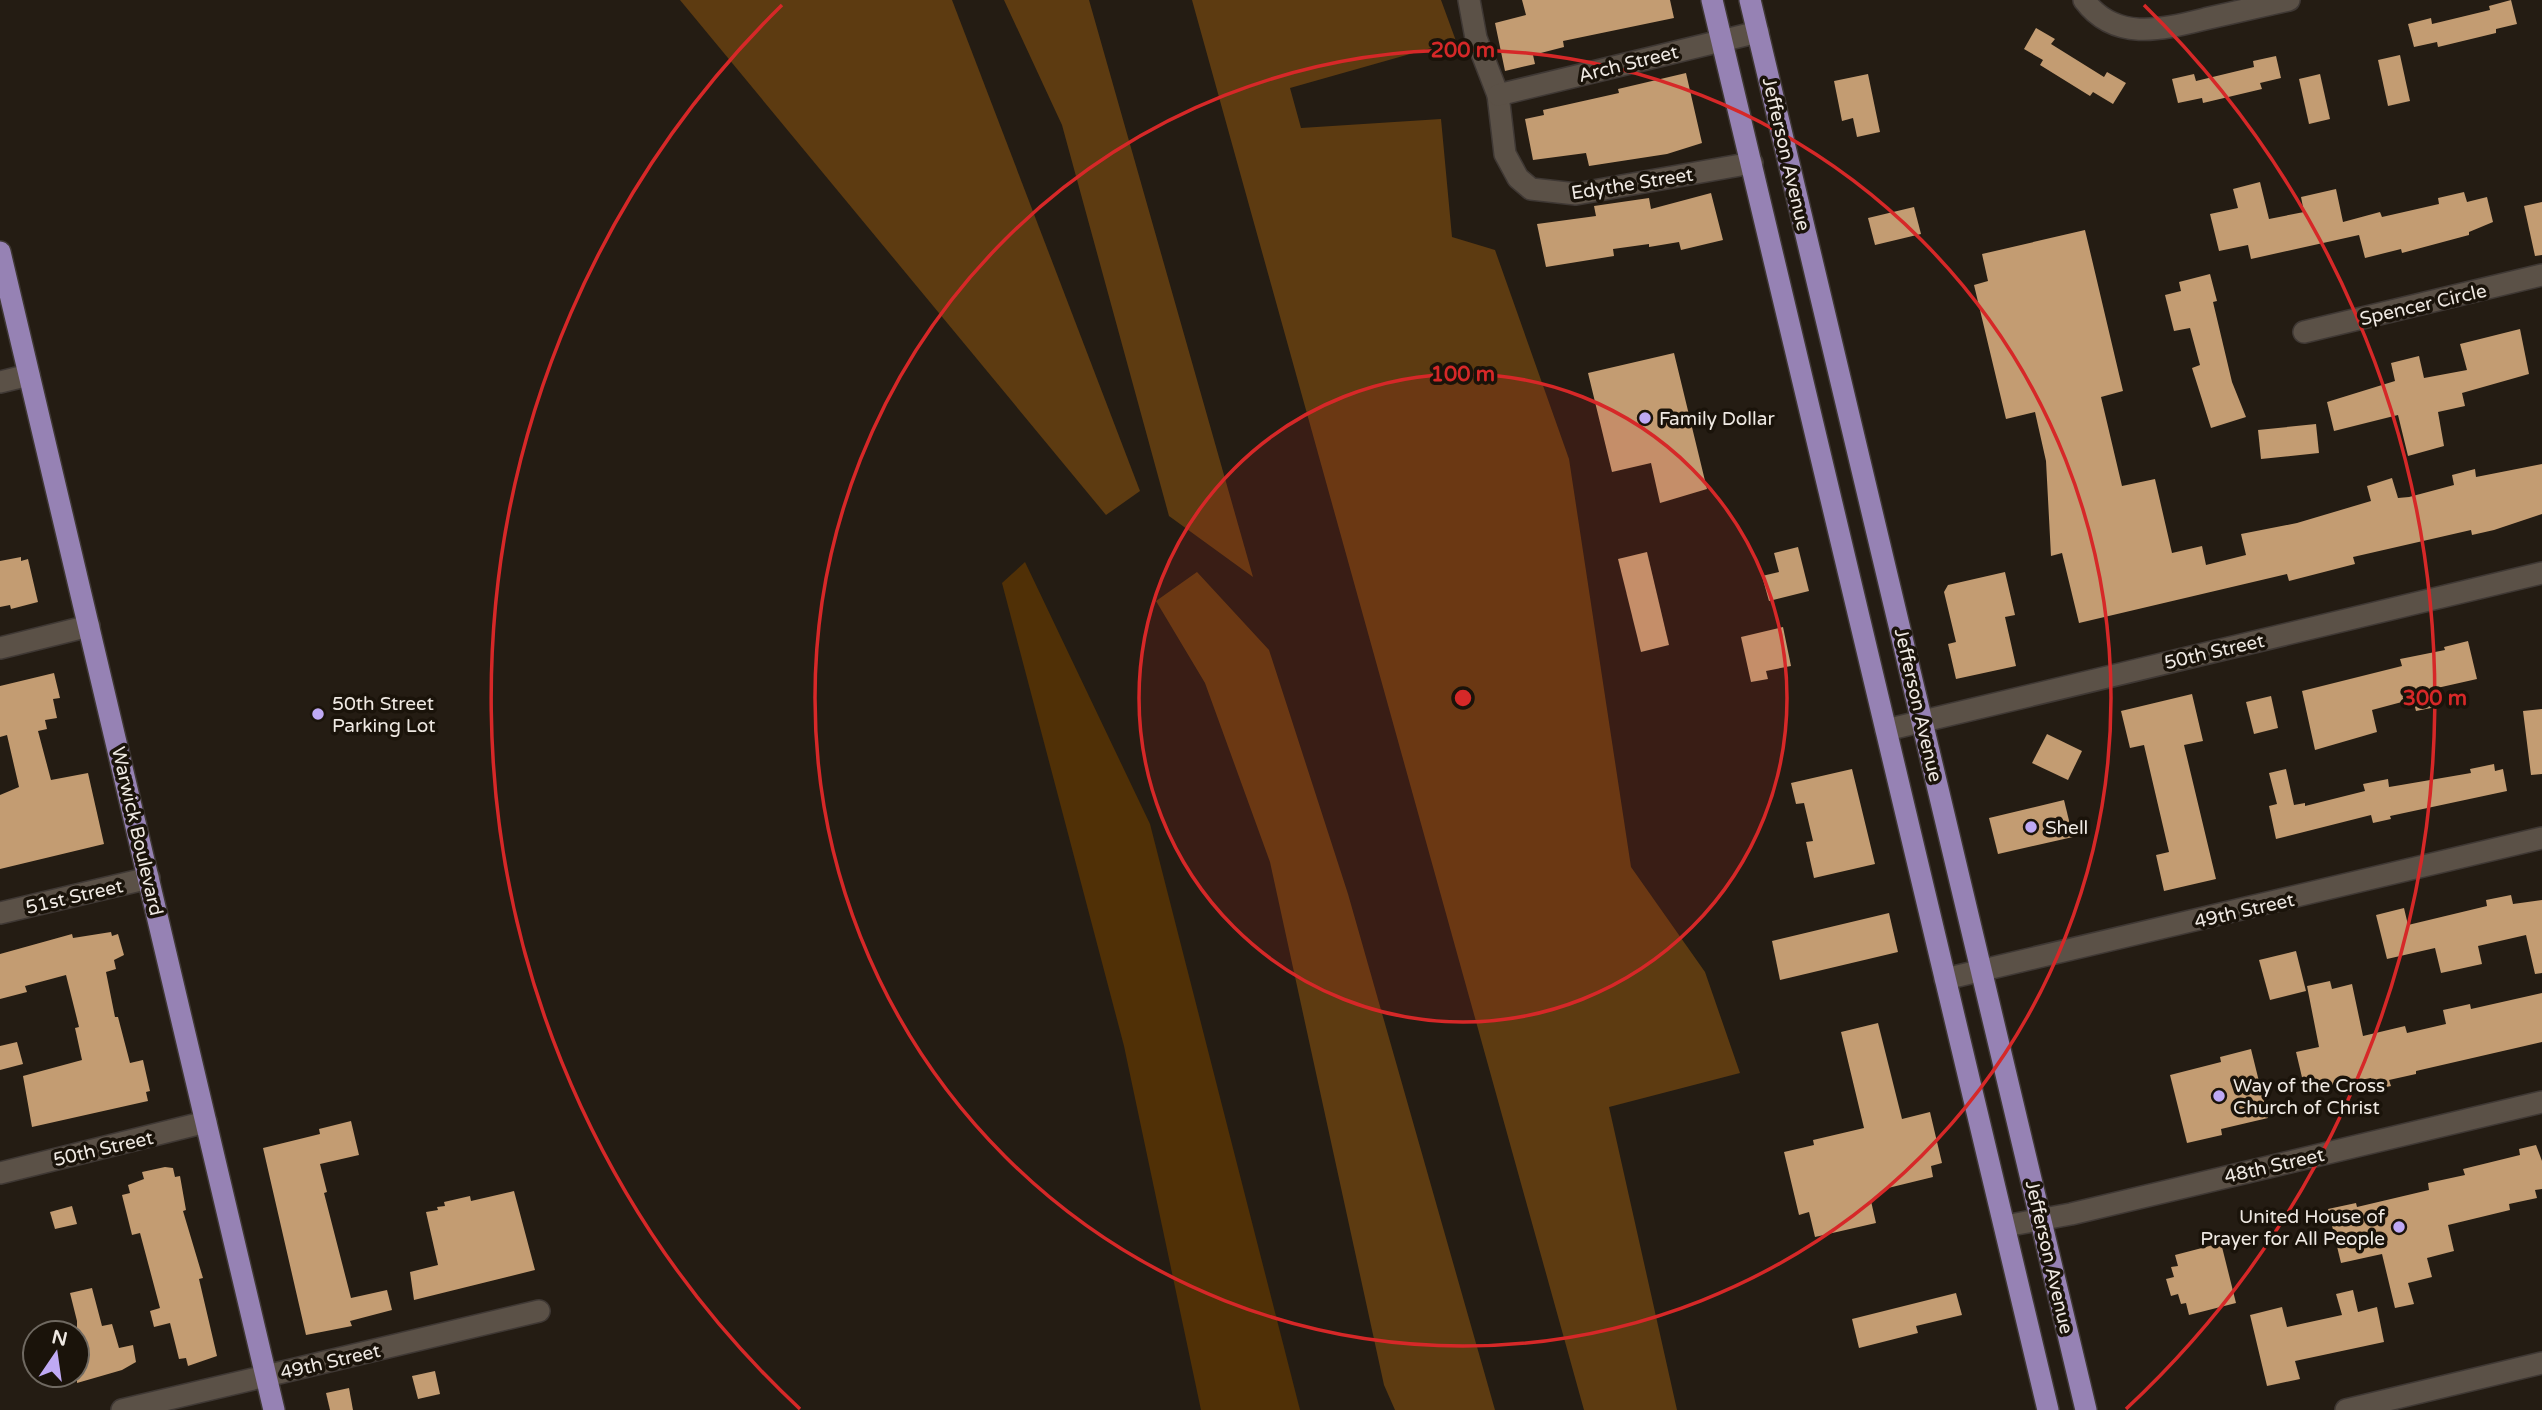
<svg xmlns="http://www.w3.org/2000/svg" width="2542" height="1410" viewBox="0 0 2542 1410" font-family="'Varela Round',sans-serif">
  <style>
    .green { fill: #503006 }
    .forest { fill: #5d3b11 }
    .building { fill: #c39c72 }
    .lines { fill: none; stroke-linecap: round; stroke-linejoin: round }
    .street-casing { stroke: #3f3834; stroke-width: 24 }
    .secondary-casing { stroke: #3f3834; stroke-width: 24 }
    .primary-casing { stroke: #3f3834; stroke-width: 24 }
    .street { stroke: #5b5147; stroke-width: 21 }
    .secondary { stroke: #5b5147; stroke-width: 21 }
    .primary { stroke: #9682b4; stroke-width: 21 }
    .ring { fill: none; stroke: #d62828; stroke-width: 3.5 }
    .poi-dot { fill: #bfa9f4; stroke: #1a130a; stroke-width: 2.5 }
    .labels { text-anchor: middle; stroke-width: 7; stroke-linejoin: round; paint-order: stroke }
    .street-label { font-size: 19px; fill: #efe9e3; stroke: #1a130a }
    .poi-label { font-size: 19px; fill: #efe9e3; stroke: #1a130a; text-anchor: start }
    .centre { fill: #d62828; stroke: #1a130a; stroke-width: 3.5 }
    .ring-label { font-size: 21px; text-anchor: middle; font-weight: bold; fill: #d62828; stroke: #1a130a; stroke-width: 7; stroke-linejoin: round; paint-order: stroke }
  </style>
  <rect width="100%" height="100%" fill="#241c13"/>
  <path class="green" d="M1025,562l125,262 150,586h-99l-77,-364 -122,-463z"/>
  <g class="forest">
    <path d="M680,0h272l188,491 -34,24z"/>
    <path d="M1004,0h85l164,577 -84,-61 -107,-391z"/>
    <path d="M1192,0h249l15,41 -166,47 11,40 140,-9 11,118 43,13 74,209 62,408 74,105 35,101 -131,34 68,303h-93z"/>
    <path d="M1197,572l72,78 79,244 147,516h-100l-11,-25 -114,-523 -65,-179 -49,-82z"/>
  </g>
  <g class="building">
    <path d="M1522,0h148l4,18 -111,23 1,6 -31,8 2,9 -30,7 -10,-48 31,-8z"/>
    <path d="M2511,0l6,24 -21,5v4l-58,14 -1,-5 -23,5 -6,-23 23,-6 1,6 58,-14 -1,-4z"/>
    <path d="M2036,28l19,11 -4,5 53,33 3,-5 19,11 -13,21 -20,-12 -3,4 -50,-31 3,-5 -19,-11z"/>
    <path d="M2400,55l10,46 -22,5 -10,-46z"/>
    <path d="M2276,56l5,22 -21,5 2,6 -59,14 -1,-5 -24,5 -6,-24 22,-5 2,7 58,-14 -1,-6z"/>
    <path d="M1686,73l16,70 -35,11 -78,12 -3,-13 -53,7 -8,-41 19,-4 -1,-5 76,-17 -1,-4z"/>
    <path d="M1868,74l12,58 -23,5 -4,-19 -11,3 -8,-40z"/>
    <path d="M2320,74l10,45 -21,5 -10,-45z"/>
    <path d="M2260,182l9,37 35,-7 -3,-15 35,-8 7,33 37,-10 2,5 57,-13 -1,-6 26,-6 3,10 20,-5 6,25 -24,10v3l-67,18 -1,-4 -36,9 -6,-23 -108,24 -3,-14 -29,6 -9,-37 28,-6 -5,-19z"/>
    <path d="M1711,193l12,47 -42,10 -2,-8 -30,5v-3l-36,5 1,7 -68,11 -9,-43 59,-8 -2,-10 55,-8 2,11z"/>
    <path d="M2542,202v53l-7,1 -11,-50z"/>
    <path d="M1914,207l7,27 -46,11 -7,-27z"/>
    <path d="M2085,230l38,161 -22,6 21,89 33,-7 17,74 30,-7 4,19 40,-10 -5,-21 56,-11 74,-22 -4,-15 25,-8 6,20 11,-1 45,-12 -2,-10 23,-6 1,8 66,-13v50l-48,16 -22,5 -1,-5 -118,27 2,7 -66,17 -2,-7 -208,49 -17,-70 -11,3 -5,-95 -11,-49 -29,7 -32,-134 14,-4 -6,-27z"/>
    <path d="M2210,274l7,27 -4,1 19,80 14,35 -35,11 -19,-60 8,-3 -10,-37 -16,3 -9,-36 16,-4 -2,-9z"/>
    <path d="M2520,329l9,45 -67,19 3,13 -27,6 6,34 -36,10 -10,-41 -64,16 -7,-29 68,-21 -4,-18 28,-7 5,22 43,-8 -7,-26z"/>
    <path d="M1674,353l33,136 -47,14 -9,-40 -39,9 -24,-99z"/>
    <path d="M2316,424l3,29 -58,6 -3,-29z"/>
    <path d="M1798,547l11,44 -40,10 -7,-25 17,-4 -5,-19z"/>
    <path d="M1647,552l22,93 -28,7 -23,-93z"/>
    <path d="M21,557v4l7,-2 10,43 -27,7 -1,-4 -10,2v-46z"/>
    <path d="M2005,572l10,43 -10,2 11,49 -60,13 -8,-35 8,-2 -12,-50 4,-7z"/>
    <path d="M1783,627l8,39 -25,5 2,8 -17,3 -10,-45z"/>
    <path d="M2468,641l9,38 -40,9 4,18 -25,5 -3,-12 -41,11 5,22 -62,18 -13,-59 100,-25 -2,-7 45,-9 -1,-3z"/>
    <path d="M54,673l6,25 -7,1 4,19 -12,2 2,9 -9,2 13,49 37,-7 16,71 -104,25v-74l19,-8 -12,-52 -7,2v-51z"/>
    <path d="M2192,694l11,47 -19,4 32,134 -52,12 -8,-36 13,-3 -25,-107 -14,3 -9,-37z"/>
    <path d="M2271,696l7,32 -24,6 -8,-32z"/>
    <path d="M2542,709v65l-11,1 -8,-64z"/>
    <path d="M2047,734l35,17 -14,29 -36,-17z"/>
    <path d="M2494,764l1,7 8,-2 4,22 -117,25 1,3 -18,4 -2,-8 -95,24 -7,-33 8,-2 -8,-31 17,-4 8,36 11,-2v3l60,-15 -2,-7 25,-5 1,8 12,-2 70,-12 -1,-4z"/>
    <path d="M1852,769l23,95 -61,14 -8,-36 7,-1 -9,-38 -8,1 -5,-21z"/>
    <path d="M2064,800l9,37 -75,17 -9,-36z"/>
    <path d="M2511,895l2,9 29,-4v73l-7,1 -9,-39 -48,11 4,18 -41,9 -6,-25 -48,11 -11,-44 28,-7 4,17 79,-19 -1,-6z"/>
    <path d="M1889,913l9,39 -118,28 -8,-39z"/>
    <path d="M111,932l1,4 6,-2 6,21 -10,5 2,9 -10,3 9,45h3l12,46 13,-3 7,31 -4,1 2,9 -116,26 -9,-51 59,-16 -7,-32 4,-1 -13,-52 -41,11 2,6 -27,7v-45l72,-20 1,4z"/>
    <path d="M2296,951l10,40 -36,9 -11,-40z"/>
    <path d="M2330,981l2,8 20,-5 11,52 42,-10 2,7 39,-9 -3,-14 27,-6 1,5 71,-16v49l-126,29v3l-27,6 2,6 -18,4 -2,-12 -66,12 -9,-38 23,-5 -12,-61z"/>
    <path d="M1878,1023l24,96 28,-7 12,51 -11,3 2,11 -45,11 -17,13 5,22 -61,14 -6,-25 -10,3 -15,-63 30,-7 -1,-5 51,-12 -23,-96z"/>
    <path d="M17,1042l6,22 -23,6v-24z"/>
    <path d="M2251,1049l17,69 -47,11 1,6 -35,8 -17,-68 51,-13 -1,-5z"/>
    <path d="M351,1121l8,34 -39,9 7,28 -3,1 27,105 36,-8 5,20 -42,11 2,5 -46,9 -43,-187 57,-14 -1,-5z"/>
    <path d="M2536,1145l6,16v28l-7,1 2,8 -28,6 1,6 -62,15 6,26 -27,7 5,19 -24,6 6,21 -19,4 -13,-54 -41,9 -13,-54 28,-6 1,4 72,-17 -1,-7 37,-8 -2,-6 57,-14 -1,-6z"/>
    <path d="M165,1167l8,1 2,9 5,-1 6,34 -3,1 20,67 -4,1 18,77 -29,10 -2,-8 -7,1 -9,-36 -16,4 -4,-16 10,-3 -20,-75 -8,2 -10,-40 8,-2 -2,-8 16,-6 -2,-7z"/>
    <path d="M514,1191l21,79 -121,30 -4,-28 28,-7 -12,-53 12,-2 -1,-3 8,-1 -1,-4 26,-6 1,5z"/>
    <path d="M72,1206l5,18 -22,5 -5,-17z"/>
    <path d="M2221,1243l15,60 -47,12 -3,-12 -5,1 -3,-10 -7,2 -5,-17 8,-2 -3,-10 7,-1 -3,-11z"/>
    <path d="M92,1288l10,38 10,-2 7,24 14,-3 3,17 -14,8 -45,13v-62l-7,-28z"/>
    <path d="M2353,1290l5,22 19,-5 7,35 -89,19 5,18 -33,7 -17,-71 32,-8 5,20 55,-12 -6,-21z"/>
    <path d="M1956,1293l6,22 -46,11 2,7 -59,15 -7,-29z"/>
    <path d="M435,1371l5,23 -22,5 -6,-23z"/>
    <path d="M349,1388l4,22h-23l-4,-17z"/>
  </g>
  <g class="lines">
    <defs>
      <g id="street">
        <path d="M1469,0l7,38 22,57 7,59 13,24 13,11 45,5 176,-31"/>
        <path d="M2084,0c32,43 80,29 125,18 26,-6 53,-12 80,-18"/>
        <path d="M1498,95l260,-63"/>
        <path d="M2304,332l238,-57"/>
        <path d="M0,382l29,-7"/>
        <path d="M0,648l89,-22"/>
        <path d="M1886,730l656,-157"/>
        <path d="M0,913l149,-35"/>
        <path d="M1945,979l597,-141"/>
        <path d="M266,1376l273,-65"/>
        <path d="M2346,1410l196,-47"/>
      </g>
      <g id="secondary">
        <path d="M0,1173l206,-51"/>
        <path d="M2005,1226l66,-12 471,-112"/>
        <path d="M122,1410l144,-34"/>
      </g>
      <g id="primary">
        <path d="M1712,0l336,1410"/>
        <path d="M1750,0l336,1410"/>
        <path d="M0,252l274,1158"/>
      </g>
    </defs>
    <use href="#street" class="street-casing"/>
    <use href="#secondary" class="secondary-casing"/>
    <use href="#primary" class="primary-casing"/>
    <use href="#street" class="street"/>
    <use href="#secondary" class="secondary"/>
    <use href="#primary" class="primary"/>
  </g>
  <circle cx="1463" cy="698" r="324" fill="#d62828" fill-opacity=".12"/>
  <g class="ring">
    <circle cx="1463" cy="698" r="324"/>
    <circle cx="1463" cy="698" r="648"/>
    <path d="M800 1409A972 972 0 0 1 782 5M2144 5A972 972 0 0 1 2126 1409"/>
  </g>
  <g class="poi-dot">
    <circle cx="1645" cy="418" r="7"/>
    <circle cx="318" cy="714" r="7"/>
    <circle cx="2031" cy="827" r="7"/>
    <circle cx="2219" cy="1096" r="7"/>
    <circle cx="2399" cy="1227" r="7"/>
  </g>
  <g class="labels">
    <g class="street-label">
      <text transform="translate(1628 63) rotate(-14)" y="7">Arch Street</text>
      <text transform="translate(1787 154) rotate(77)" y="7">Jefferson Avenue</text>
      <text transform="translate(1632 183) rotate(-9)" y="7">Edythe Street</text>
      <text transform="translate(2423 304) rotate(-13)" y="7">Spencer Circle</text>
      <text transform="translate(2214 651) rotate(-13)" y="7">50th Street</text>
      <text transform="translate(1919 705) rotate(77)" y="7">Jefferson Avenue</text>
      <text transform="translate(138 831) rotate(77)" y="7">Warwick Boulevard</text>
      <text transform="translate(74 896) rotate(-13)" y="7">51st Street</text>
      <text transform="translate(2244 910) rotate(-13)" y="7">49th Street</text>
      <text transform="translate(103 1148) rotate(-13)" y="7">50th Street</text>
      <text transform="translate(2274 1165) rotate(-13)" y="7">48th Street</text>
      <text transform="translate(2050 1257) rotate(77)" y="7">Jefferson Avenue</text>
      <text transform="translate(330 1361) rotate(-13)" y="7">49th Street</text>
    </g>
    <g class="poi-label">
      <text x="1659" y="425">Family Dollar</text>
      <text x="332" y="710">50th Street<tspan x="332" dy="22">Parking Lot</tspan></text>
      <text x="2045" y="834">Shell</text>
      <text x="2233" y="1092">Way of the Cross<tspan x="2233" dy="22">Church of Christ</tspan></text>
      <text x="2385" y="1223" text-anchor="end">United House of<tspan x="2385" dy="22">Prayer for All People</tspan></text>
    </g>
  </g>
  <circle cx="1463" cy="698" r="10" class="centre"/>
  <g class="ring-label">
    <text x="1463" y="57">200 m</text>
    <text x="1463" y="381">100 m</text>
    <text x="2435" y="705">300 m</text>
  </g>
  <g transform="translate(56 1354) rotate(13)"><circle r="33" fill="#1a130a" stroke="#6f6961" stroke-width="2"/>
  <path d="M0-5L12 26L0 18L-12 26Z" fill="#bfa9f4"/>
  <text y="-10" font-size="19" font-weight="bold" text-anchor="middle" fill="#efe9e3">N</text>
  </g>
</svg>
